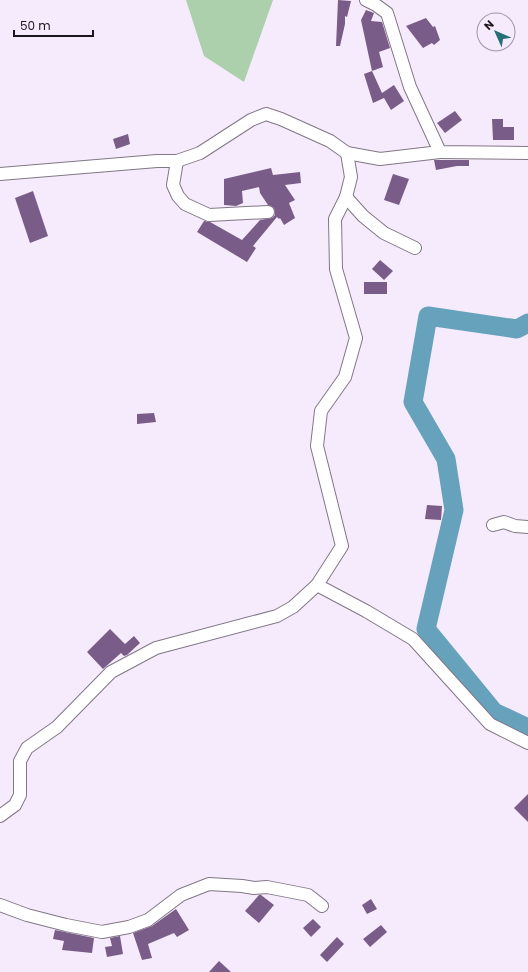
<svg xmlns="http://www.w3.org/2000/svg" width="528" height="972" viewBox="0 0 528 972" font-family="Poppins,sans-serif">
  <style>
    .green { fill: #accfac }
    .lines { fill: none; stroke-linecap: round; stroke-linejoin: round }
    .river { stroke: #67a2bc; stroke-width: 19 }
    .building { fill: #795d88 }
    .minor-casing { stroke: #817786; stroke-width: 14 }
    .minor { stroke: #fff; stroke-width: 12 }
  </style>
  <rect width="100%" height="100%" fill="#f6ebfc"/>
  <path class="green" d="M186,0h87l-29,82 -40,-26z"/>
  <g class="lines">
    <path class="river" d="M528,323l-11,6 -89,-13 -15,86 33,57 8,51 -28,119 68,83 34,16"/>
  </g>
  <g class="building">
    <path d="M338,0l13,1 -4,16 -2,-1v8l-5,22h-4z"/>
    <path d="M366,10l8,3 -3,8 11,1 8,26 -11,4 4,15 -11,4 -11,-51z"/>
    <path d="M426,18l7,9 2,-1 5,14 -6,5 -2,-2 -9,5 -17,-22z"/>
    <path d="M372,71l10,22 12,-8 10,16 -13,9 -7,-12 -11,5 -9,-29z"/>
    <path d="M455,111l7,9 -17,13 -8,-10z"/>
    <path d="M492,119h11v8h11v13h-21z"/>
    <path d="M128,134l2,10 -14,5 -3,-10z"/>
    <path d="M434,160h35v6h-12l-21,4z"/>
    <path d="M271,168l2,7 27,-3 1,11 -16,2 10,15 -6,3 6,15 -11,7 -4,-7 -1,1 -2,-2 -24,29 3,2 -9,14 -50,-30 7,-11 6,1 32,18 18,-20 12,-2 3,-3 -1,-7 -6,-3 -8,-12 -1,-6 -17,4 1,12 -7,3 -12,-1v-26z"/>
    <path d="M393,174l16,5 -10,26 -15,-5z"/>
    <path d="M33,191l15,45 -18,7 -15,-45z"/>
    <path d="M380,260l13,11 -9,9 -12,-11z"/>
    <rect x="364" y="282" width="23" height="12"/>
    <path d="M154,413l2,9 -19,2v-10z"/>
    <path d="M427,505l15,1 -1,14 -16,-1z"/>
    <path d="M110,629l15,15 9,-8 6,7 -13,12 -3,1 -3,-3 -18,16 -16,-17z"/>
    <path d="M528,794v28l-14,-14z"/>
    <path d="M259,895h2l13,10 -15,18 -14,-12z"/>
    <path d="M371,899l6,10 -10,5 -5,-9z"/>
    <path d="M176,909l13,21 -12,7 -3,-4 -26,11 4,14 -10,2 -9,-27 19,-7z"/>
    <path d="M313,919l8,8 -10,10 -8,-9z"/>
    <path d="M381,925l6,7 -17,15 -7,-8z"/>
    <path d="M55,930l39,8 -2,15 -30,-3 2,-9 -11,-2z"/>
    <path d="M120,936l3,18 -16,3 -2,-10 7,-1 -2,-8z"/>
    <path d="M337,937l7,7 -17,18 -7,-7z"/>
    <path d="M219,961l12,11h-22z"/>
  </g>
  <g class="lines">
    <defs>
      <g id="minor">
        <path d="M366,0l10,5 11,8 23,74 30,65 88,1"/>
        <path d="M347,153l4,24 -5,20 -11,22 1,50 20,69 -11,39 -24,34 -4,35 25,100 -25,39 49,26 47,28 77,85 38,19"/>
        <path d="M177,161l-4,24 5,11 7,8 24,11 59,-3"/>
        <path d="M0,174l157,-13h20l23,-8 51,-33 15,-6 15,5 49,22 17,12 33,6 60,-7"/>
        <path d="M346,197l17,19 21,17 31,15"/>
        <path d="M493,525l11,-3 11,4 13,1"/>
        <path d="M0,816l15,-11 5,-10v-34l7,-13 30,-21 54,-55 45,-24 121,-32 16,-9 24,-22"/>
        <path d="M0,905l27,10 39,10 36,7 27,-5 19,-7 33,-25 28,-11 33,2 12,2 13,-1 41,8 14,11"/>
      </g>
    </defs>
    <use href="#minor" class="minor-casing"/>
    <use href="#minor" class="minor"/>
  </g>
  <g transform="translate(496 32) rotate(315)"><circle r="19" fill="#f6ebfc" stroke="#9e96a2"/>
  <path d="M0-3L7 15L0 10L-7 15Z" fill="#256f77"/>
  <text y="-6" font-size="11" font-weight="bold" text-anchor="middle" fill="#1a161c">N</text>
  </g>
  <path d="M14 30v6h79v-6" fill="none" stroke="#1a161c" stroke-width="2"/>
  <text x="20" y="30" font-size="12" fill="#1a161c" stroke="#f6ebfc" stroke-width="3" paint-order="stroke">50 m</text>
</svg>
